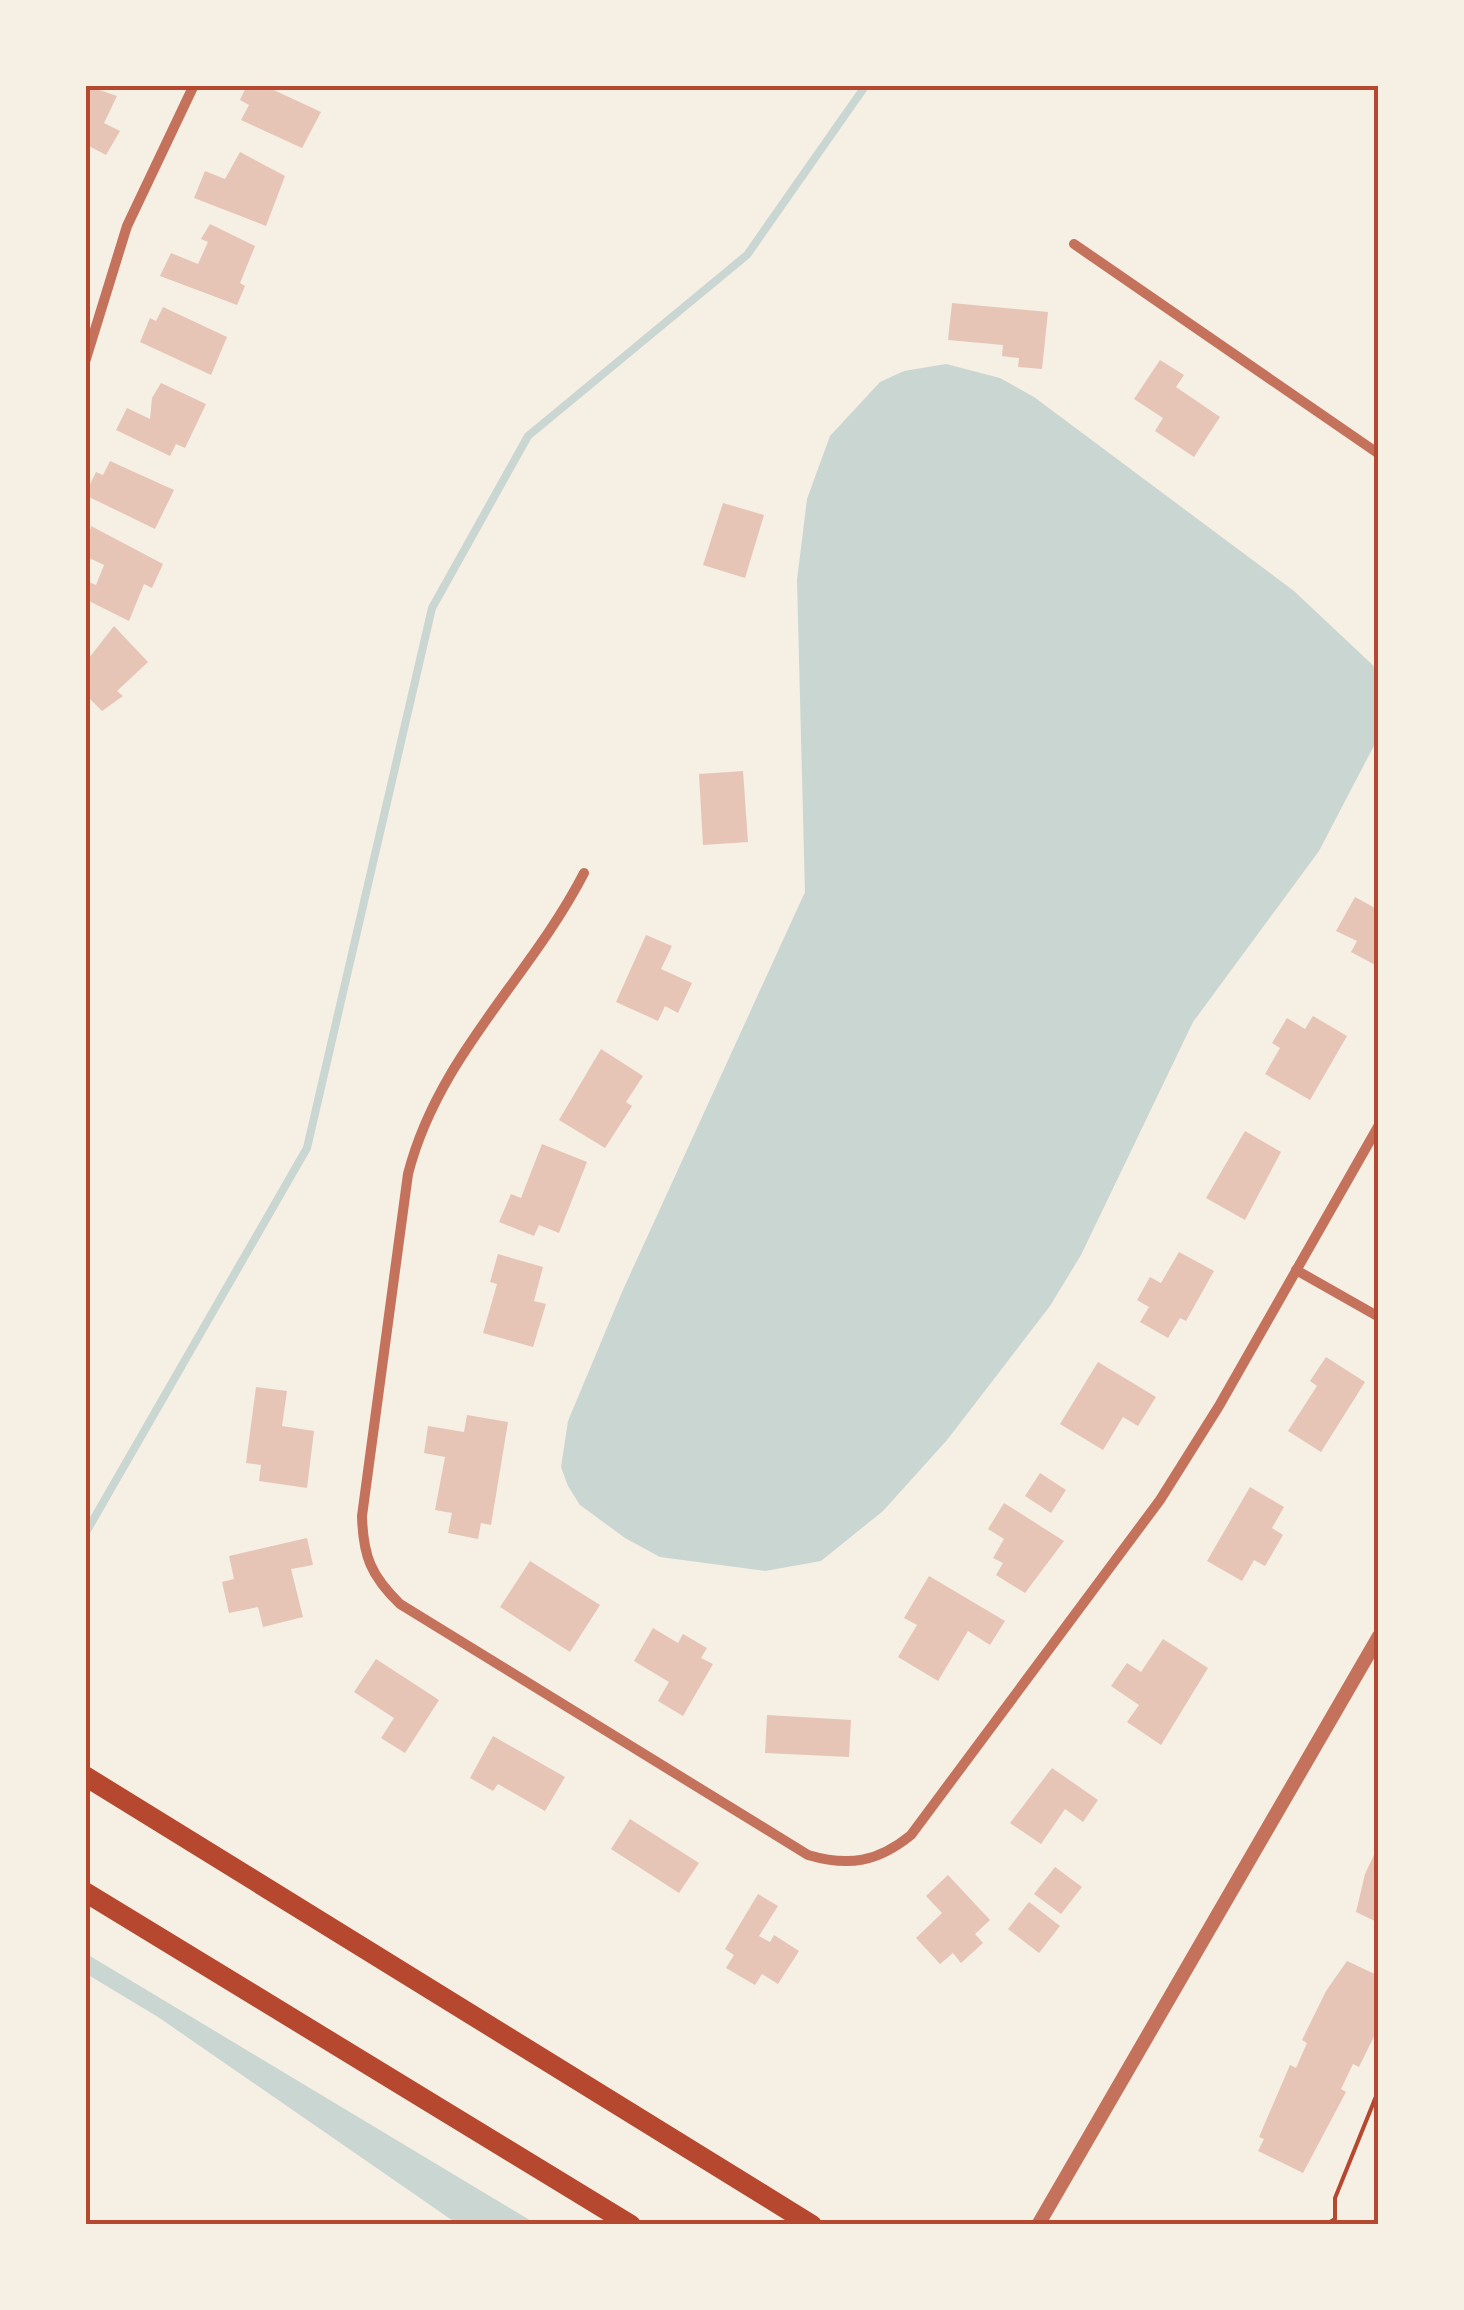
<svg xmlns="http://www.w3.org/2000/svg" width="1464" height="2310" viewBox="0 0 1464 2310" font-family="'Crimson Pro',serif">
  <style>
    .water { fill: #c9d6d2 }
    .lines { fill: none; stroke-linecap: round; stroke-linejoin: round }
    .stream { stroke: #c9d6d2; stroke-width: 8 }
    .building { fill: #e6c5b7 }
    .path { stroke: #b5482f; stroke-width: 4 }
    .minor { stroke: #c5725c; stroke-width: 10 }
    .tertiary { stroke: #c5725c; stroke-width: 14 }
    .motorway { stroke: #b5482f; stroke-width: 20 }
    .neatline { fill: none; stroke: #b5482f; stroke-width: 4 }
  </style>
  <rect width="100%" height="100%" fill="#f6efe4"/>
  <g class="water">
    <path d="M946,364l54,14 34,19 260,194 85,80v65l-60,115 -126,171 -112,233 -31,51 -103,134 -64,71 -62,50 -56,10 -105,-14 -35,-19 -45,-33 -12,-19 -7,-19 7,-46 54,-129 183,-400 -8,-312 10,-81 23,-63 50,-54 24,-11z"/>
    <path d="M85,1953l453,272h-79l-301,-208 -73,-44z"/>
  </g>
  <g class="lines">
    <path class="stream" d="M85,1534l222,-386 125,-540 96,-172 219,-181 119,-170"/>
  </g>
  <g class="building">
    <path d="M85,85l32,11 -13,27 16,8 -14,24 -21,-11z"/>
    <path d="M247,85h16l58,27 -19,36 -61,-28 8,-15 -9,-5z"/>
    <path d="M240,152l45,24 -19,50 -72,-28 11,-27 20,8z"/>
    <path d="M210,224l45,22 -15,37 5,3 -8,19 -77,-29 11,-23 27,11 10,-22 -7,-3z"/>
    <path d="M952,303l96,9 -6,57 -24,-2 1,-9 -17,-2 1,-11 -55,-5z"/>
    <path d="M163,307l64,30 -16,38 -71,-33 10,-24 6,3z"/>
    <path d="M1160,360l24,15 -8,12 44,30 -26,40 -39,-26 8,-13 -29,-19z"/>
    <path d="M161,383l45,21 -21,44 -9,-4 -6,12 -54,-26 11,-22 23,11 2,-21z"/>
    <path d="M110,461l64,29 -19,39 -70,-34 11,-23 7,3z"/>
    <path d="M723,503l41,12 -19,63 -42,-13z"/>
    <path d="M91,526l72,38 -11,24 -8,-4 -15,37 -44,-22 4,-17 7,3 8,-20 -19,-9z"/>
    <path d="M114,626l34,36 -31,29 6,5 -21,15 -17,-17v-40l4,4z"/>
    <path d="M743,771l5,71 -45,3 -4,-71z"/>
    <path d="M1355,897l20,11 4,-6v65l-28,-15 6,-11 -21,-10z"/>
    <path d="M646,935l26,11 -11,23 31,14 -14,30 -13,-7 -7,15 -42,-19z"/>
    <path d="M1313,1016l34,20 -37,64 -45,-26 15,-26 -8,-5 15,-25 18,11z"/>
    <path d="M601,1049l42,27 -17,26 6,4 -27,42 -46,-28z"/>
    <path d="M1245,1131l36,21 -36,68 -39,-22z"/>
    <path d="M542,1144l45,18 -28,71 -20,-8 -5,11 -35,-14 12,-28 10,4z"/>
    <path d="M1179,1252l35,19 -28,50 -6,-3 -12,20 -28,-16 9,-15 -12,-7 13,-23 11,6z"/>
    <path d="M498,1254l45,13 -9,34 12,3 -13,43 -50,-14 14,-49 -7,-2z"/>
    <path d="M1326,1357l39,25 -44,70 -33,-21 29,-45 -7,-5z"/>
    <path d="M1098,1362l58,35 -18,29 -15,-9 -20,33 -43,-26z"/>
    <path d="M256,1387l31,4 -5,35 32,5 -7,57 -48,-7 2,-16 -15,-2z"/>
    <path d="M467,1415l41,7 -17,103 -10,-2 -3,16 -30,-6 4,-20 -17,-3 10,-53 -21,-4 4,-27 36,6z"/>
    <path d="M1040,1473l26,17 -15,23 -26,-17z"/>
    <path d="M1250,1487l34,20 -12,21 11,7 -18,31 -11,-6 -12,21 -35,-20z"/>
    <path d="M1004,1503l60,38 -39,52 -29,-18 7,-12 -10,-5 11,-19 -16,-10z"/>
    <path d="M307,1538l6,27 -22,4 12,48 -40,10 -5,-20 -29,6 -7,-31 12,-3 -5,-23z"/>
    <path d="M530,1561l70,44 -30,47 -70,-45z"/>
    <path d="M929,1576l76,45 -15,24 -22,-14 -30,50 -40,-24 19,-32 -13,-7z"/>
    <path d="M653,1628l25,15 5,-9 24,14 -6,10 12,6 -30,52 -25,-15 11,-19 -35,-21z"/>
    <path d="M1163,1639l45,29 -47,77 -34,-23 12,-17 -28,-19 16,-23 14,9z"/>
    <path d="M376,1659l63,41 -34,53 -24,-15 13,-20 -40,-26z"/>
    <path d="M767,1715l84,5 -2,37 -84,-4z"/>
    <path d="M493,1736l72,41 -20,34 -47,-27 -5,7 -23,-13z"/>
    <path d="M1052,1768l46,32 -15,22 -18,-13 -24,35 -31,-21z"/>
    <path d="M630,1819l69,44 -20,30 -68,-44z"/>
    <path d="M1379,1844v79l-23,-11 9,-38z"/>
    <path d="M1055,1867l27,20 -21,27 -27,-20z"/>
    <path d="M948,1875l42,45 -15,14 8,9 -22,20 -8,-10 -13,11 -24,-26 26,-25 -16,-17z"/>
    <path d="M758,1894l20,12 -19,30 11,6 4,-7 25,16 -21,33 -16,-10 -7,11 -29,-17 8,-13 -9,-6z"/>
    <path d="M1029,1902l31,24 -21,27 -31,-24z"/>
    <path d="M1347,1961l32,15v50l-20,41 -6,-3 -12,25 5,3 -43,81 -45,-22 6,-12 -5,-2 31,-72 6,3 11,-25 -5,-3 24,-49z"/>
  </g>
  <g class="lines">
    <path class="path" d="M1325,2225l10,-6v-21l44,-109"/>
    <g class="minor">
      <path d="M1074,244l305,210"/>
      <path d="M85,362l42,-136 67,-141"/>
      <path d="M584,873c-54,105 -146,183 -176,301l-46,342c1,40 9,60 38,88l408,251c41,12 70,7 103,-20l249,-335 59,-94 160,-281"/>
      <path d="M1296,1270l83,47"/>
    </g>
    <path class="tertiary" d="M1038,2225l341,-589"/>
    <g class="motorway">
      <path d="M85,1776l727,449"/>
      <path d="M85,1892l546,333"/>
    </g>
  </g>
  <rect width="1464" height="2310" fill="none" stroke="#f6efe4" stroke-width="175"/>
  <rect x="88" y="88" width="1288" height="2134" class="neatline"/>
</svg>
